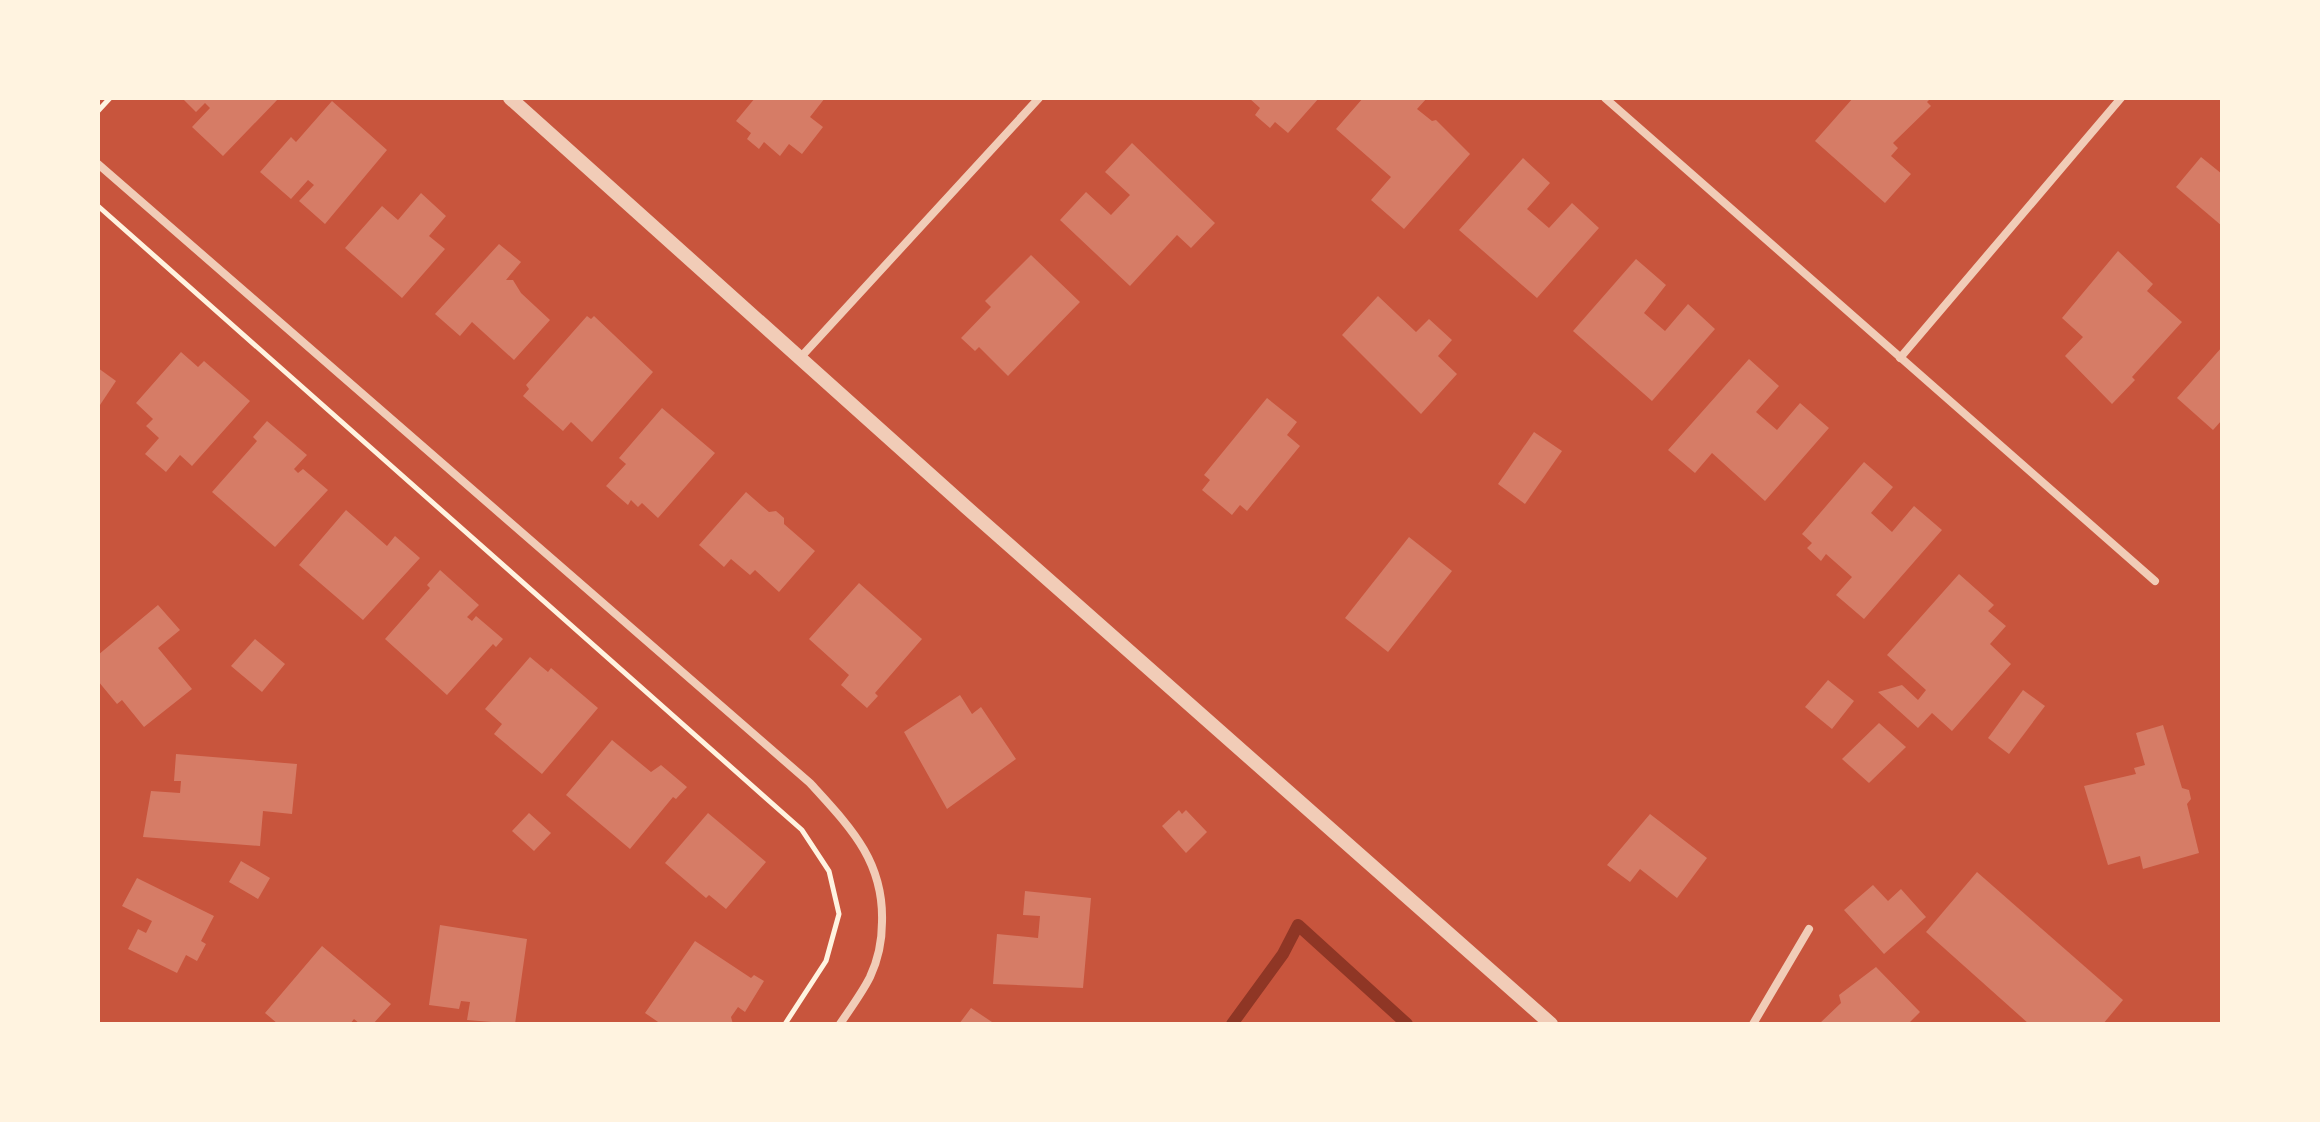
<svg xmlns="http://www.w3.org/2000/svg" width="2320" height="1122" viewBox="0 0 2320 1122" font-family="'Fira Sans Condensed',sans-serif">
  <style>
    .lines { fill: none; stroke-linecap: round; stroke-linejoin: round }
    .stream { stroke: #8f3625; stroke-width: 12 }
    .building { fill: #d67c66 }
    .path { stroke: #fff3e0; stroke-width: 5 }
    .minor { stroke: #f1ccb7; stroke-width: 8 }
    .tertiary { stroke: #f1ccb7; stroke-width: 14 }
  </style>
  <rect width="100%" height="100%" fill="#c8553d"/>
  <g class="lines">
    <path class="stream" d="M1232,1024l51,-70 15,-29 109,99"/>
  </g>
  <g class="building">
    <path d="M182,98h97l-56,58 -31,-29 18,-19 -5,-5 -9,9z"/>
    <path d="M755,98h70l-15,19 13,10 -21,27 -13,-10 -9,12 -16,-14 -5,7 -12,-10 4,-6 -15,-12z"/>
    <path d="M1249,98h70l-31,35 -13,-11 -5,6 -15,-13 5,-7z"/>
    <path d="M1363,98h64l-10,11 15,12 4,-1 34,34 -66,75 -33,-29 20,-23 -55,-48z"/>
    <path d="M1853,98h78l-4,4 4,4 -38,37 5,5 -7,8 20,18 -26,29 -70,-62z"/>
    <path d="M332,101l55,49 -62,74 -26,-23 15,-16 -6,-5 -17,19 -31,-27 31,-35 5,5z"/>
    <path d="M1132,143l83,80 -24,25 -14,-13 -47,51 -70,-66 26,-28 25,23 19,-20 -25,-23z"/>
    <path d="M2201,157l21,17v52l-46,-39z"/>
    <path d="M1523,158l27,25 -23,26 22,19 23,-25 27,25 -62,70 -78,-68z"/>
    <path d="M421,193l25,23 -17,20 16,13 -43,49 -57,-50 37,-42 16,14z"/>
    <path d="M499,244l22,18 -15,18h7l8,13 29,27 -36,40 -42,-38 -12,14 -25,-22z"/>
    <path d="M2118,251l35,33 -6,7 35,31 -50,55 3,3 -23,24 -47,-48 18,-19 -21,-19z"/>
    <path d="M1031,255l49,47 -72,74 -29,-29 -4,4 -14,-13 30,-31 -6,-6z"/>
    <path d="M1636,259l30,26 -22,28 21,18 23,-27 27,25 -63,72 -79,-70z"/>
    <path d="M1378,296l38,36 13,-13 23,21 -14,16 19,18 -36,40 -79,-79z"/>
    <path d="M587,316l4,3 3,-3 59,56 -61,70 -21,-20 -8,9 -40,-35 6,-7 -3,-4z"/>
    <path d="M2222,347v73l-9,10 -36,-32z"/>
    <path d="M181,352l17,15 6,-6 46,40 -58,65 -12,-11 -14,17 -21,-18 14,-16 -13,-12 7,-7 -17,-16z"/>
    <path d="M1749,359l30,27 -23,26 21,18 23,-27 29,25 -64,73 -53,-48 -17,20 -27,-23z"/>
    <path d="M98,368l18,13 -18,27z"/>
    <path d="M1267,398l30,24 -10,13 13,11 -53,65 -7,-6 -8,10 -30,-25 8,-10 -6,-5z"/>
    <path d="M662,408l53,45 -57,65 -16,-15 -4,4 -7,-7 -3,5 -22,-19 20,-22 -7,-6z"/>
    <path d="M267,421l40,34 -13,14 4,4 5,-4 25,21 -53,57 -63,-55 45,-51 -4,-4z"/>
    <path d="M1534,432l28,19 -37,53 -27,-20z"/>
    <path d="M1864,462l29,25 -22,26 21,19 22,-26 28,24 -78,89 -28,-24 16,-18 -26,-23 -5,7 -14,-13 5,-5 -10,-9z"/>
    <path d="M746,492l23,20 7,-1 8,7v6l31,27 -36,41 -24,-22 -5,5 -19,-16 -7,8 -25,-22z"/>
    <path d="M346,510l41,36 8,-10 25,22 -57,62 -64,-55z"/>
    <path d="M1409,537l43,34 -64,81 -43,-34z"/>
    <path d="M440,570l39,35 -12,12 5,4 4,-5 27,23 -7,8 -3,-3 -46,51 -62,-56 45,-51 -3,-3z"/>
    <path d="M1959,574l35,31 -6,6 18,15 -16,18 21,20 -59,67 -20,-18 -14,15 -40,-36 24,-7 16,15 8,-10 -39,-35z"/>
    <path d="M859,583l63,56 -47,54 3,3 -11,12 -26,-23 8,-10 -40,-36z"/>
    <path d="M158,605l22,25 -22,18 34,41 -48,38 -22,-27 -5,4 -19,-23v-26z"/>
    <path d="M255,639l30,25 -23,28 -31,-26z"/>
    <path d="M530,657l18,15 3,-4 47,40 -56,66 -48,-40 8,-10 -17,-15z"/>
    <path d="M1828,680l26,21 -22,28 -27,-22z"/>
    <path d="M2023,690l22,16 -36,48 -21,-16z"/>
    <path d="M960,695l12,19 9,-7 35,52 -69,50 -43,-77z"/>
    <path d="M1879,723l27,24 -37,36 -27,-24z"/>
    <path d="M2163,725l19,63 7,2 2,9 -4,5 12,49 -56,16 -3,-13 -32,9 -24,-79 52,-12 -2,-6 11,-3 -9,-32z"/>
    <path d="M612,740l39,32 10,-7 26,22 -11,12 -3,-2 -43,52 -64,-54z"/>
    <path d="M176,754l121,10 -5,50 -29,-3 -3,35 -117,-9 8,-46 29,2 1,-12h-7z"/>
    <path d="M1179,810l3,4 4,-4 21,22 -21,21 -24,-27z"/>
    <path d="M529,813l22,20 -17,18 -22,-20z"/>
    <path d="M708,813l58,49 -40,47 -17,-14 -3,3 -41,-35z"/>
    <path d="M1650,814l57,44 -30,40 -37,-29 -10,13 -23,-17z"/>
    <path d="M241,861l29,17 -12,21 -29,-17z"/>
    <path d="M1977,872l146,128 -20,24h-74l-103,-92z"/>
    <path d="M137,878l77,38 -13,25 5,3 -9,17 -11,-6 -9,18 -49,-24 10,-20 8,4 6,-12 -30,-15z"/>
    <path d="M1873,885l15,16 13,-12 25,28 -42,37 -40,-44z"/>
    <path d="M1025,891l66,7 -8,90 -90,-4 4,-50 41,4 2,-22 -17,-1z"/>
    <path d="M440,925l87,14 -12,85 -48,-4 3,-18 -9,-1 -2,8 -30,-4z"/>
    <path d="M695,941l56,37 3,-3 10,6 -19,31 -7,-5 -7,10 2,7h-72l-16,-11z"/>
    <path d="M322,946l69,58 -18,20h-13l-6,-5 -4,5h-72l-13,-11z"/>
    <path d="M1876,967l44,45 -12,12h-89l22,-21 -2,-8z"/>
    <path d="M971,1008l24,16h-36z"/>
  </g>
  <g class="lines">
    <g class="path">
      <path d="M98,111l12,-13"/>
      <path d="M98,206l704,624 27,41 10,43 -13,47 -41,63"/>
    </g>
    <g class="minor">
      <path d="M1605,98l550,483"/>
      <path d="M98,164l712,619c39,43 74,77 72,139 0,18 -4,38 -12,55 -8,16 -20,32 -30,47"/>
      <path d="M800,358l239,-260"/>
      <path d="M1900,358l221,-260"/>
      <path d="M1753,1024l56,-95"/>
    </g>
    <path class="tertiary" d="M510,98l456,409 585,517"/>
  </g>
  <rect width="2320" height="1122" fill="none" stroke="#fff3e0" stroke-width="200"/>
</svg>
